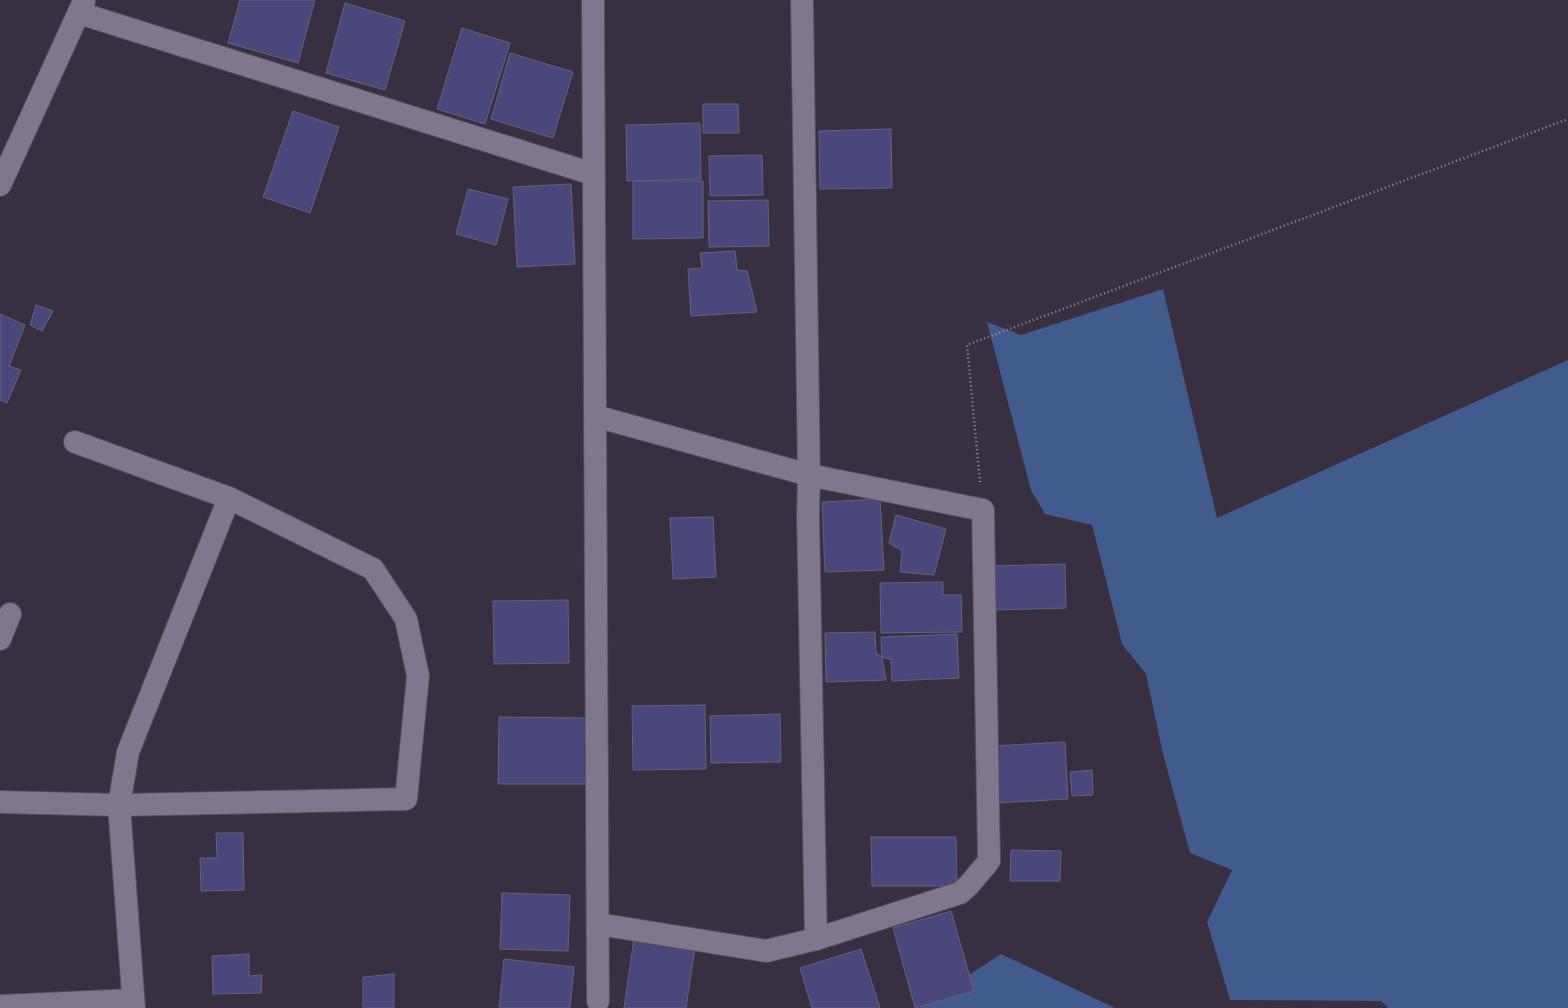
<svg xmlns="http://www.w3.org/2000/svg" width="1568" height="1008" viewBox="0 0 1568 1008" font-family="Lato,sans-serif">
  <style>
    .water { fill: #415b8d }
    .building { fill: #4a477d; stroke: #626378 }
    .lines { fill: none; stroke-linecap: round; stroke-linejoin: round }
    .street-casing { stroke: #554e5e; stroke-width: 24 }
    .path { stroke: #9b94a3; stroke-width: 2.5; stroke-dasharray: 1 3; stroke-linecap: butt }
    .street { stroke: #81778c; stroke-width: 22 }
  </style>
  <rect width="100%" height="100%" fill="#382f41"/>
  <g class="water">
    <path d="M1163,289l54,229 351,-158v648h-180l-7,-7 -151,-1 -23,-78 25,-52 -42,-17 -27,-99 -17,-80 -24,-30 -30,-119 -47,-11 -14,-24 -44,-168 34,13z"/>
    <path d="M1001,954l114,54h-196z"/>
  </g>
  <g class="building">
    <path d="M240,0h75l-17,63 -70,-20z"/>
    <path d="M345,3l60,18 -20,69 -59,-17z"/>
    <path d="M462,28l48,15 -25,81 -48,-15z"/>
    <path d="M510,53l63,19 -20,66 -62,-19z"/>
    <path d="M703,104h35l1,29h-36z"/>
    <path d="M293,111l46,16 -29,86 -47,-16z"/>
    <path d="M700,123l1,56 -74,2 -1,-56z"/>
    <path d="M891,129l1,59 -72,1 -1,-58z"/>
    <path d="M762,155l1,40 -53,1 -1,-40z"/>
    <path d="M633,181h70v57l-70,1z"/>
    <path d="M571,184l4,80 -58,3 -4,-80z"/>
    <path d="M468,189l40,10 -12,46 -40,-11z"/>
    <path d="M768,200l1,46 -60,1 -1,-46z"/>
    <path d="M735,251l2,19 10,1 10,41 -66,4 -3,-47 14,-1 -2,-15z"/>
    <path d="M36,305l17,6 -11,20 -12,-6z"/>
    <path d="M0,314l25,11 -16,41 12,4 -14,33 -7,-3z"/>
    <path d="M880,499l4,71 -59,2 -3,-70z"/>
    <path d="M896,515l50,14 -12,46 -34,-3 2,-21 -13,-8z"/>
    <path d="M713,517l3,60 -43,2 -3,-61z"/>
    <path d="M1065,564l1,44 -74,2 -1,-44z"/>
    <path d="M943,582v13h18l1,37 -81,1 -1,-50z"/>
    <path d="M568,600l1,63 -75,1 -1,-63z"/>
    <path d="M875,632l1,21 6,4 4,23 -60,2 -1,-49z"/>
    <path d="M957,634l2,44 -67,3 -1,-21 -9,-3 -1,-20z"/>
    <path d="M705,705l1,64 -73,1 -1,-64z"/>
    <path d="M780,714l1,48 -70,1 -1,-47z"/>
    <path d="M499,717l88,1 -1,66h-88z"/>
    <path d="M1065,742l3,57 -72,4 -3,-57z"/>
    <path d="M1092,770l1,25 -21,1 -2,-24z"/>
    <path d="M216,833h27l1,57 -43,1 -1,-33h17z"/>
    <path d="M871,837h85l1,49h-85z"/>
    <path d="M1011,850l50,1 -1,30h-50z"/>
    <path d="M502,893l68,2 -2,56 -68,-2z"/>
    <path d="M951,911l23,80 -59,17 -22,-80z"/>
    <path d="M634,939l61,9 -9,60h-62z"/>
    <path d="M861,949l19,59h-68l-12,-40z"/>
    <path d="M249,954v22l13,-1 -1,18 -48,1 -1,-38z"/>
    <path d="M504,959l70,8 -4,41h-71z"/>
    <path d="M394,974v34h-31v-31z"/>
  </g>
  <g class="lines">
    <defs>
      <g id="street">
        <path d="M593,0l5,1001"/>
        <path d="M802,0l7,475 -1,40 8,424"/>
        <path d="M79,13l514,161"/>
        <path d="M0,185l84,-184"/>
        <path d="M595,416l214,59 174,35 6,351 -20,24 -9,8 -144,46 -50,12 -168,-27"/>
        <path d="M0,639l10,-25"/>
        <path d="M0,802l119,3 287,-6 12,-123 -12,-57 -33,-50 -144,-71 -154,-56"/>
        <path d="M0,1006l133,-6"/>
        <path d="M134,1008l-15,-203 9,-53 101,-254"/>
      </g>
    </defs>
    <use href="#street" class="street-casing"/>
    <path class="path" d="M980,482l-13,-137 601,-226"/>
    <use href="#street" class="street"/>
  </g>
</svg>
